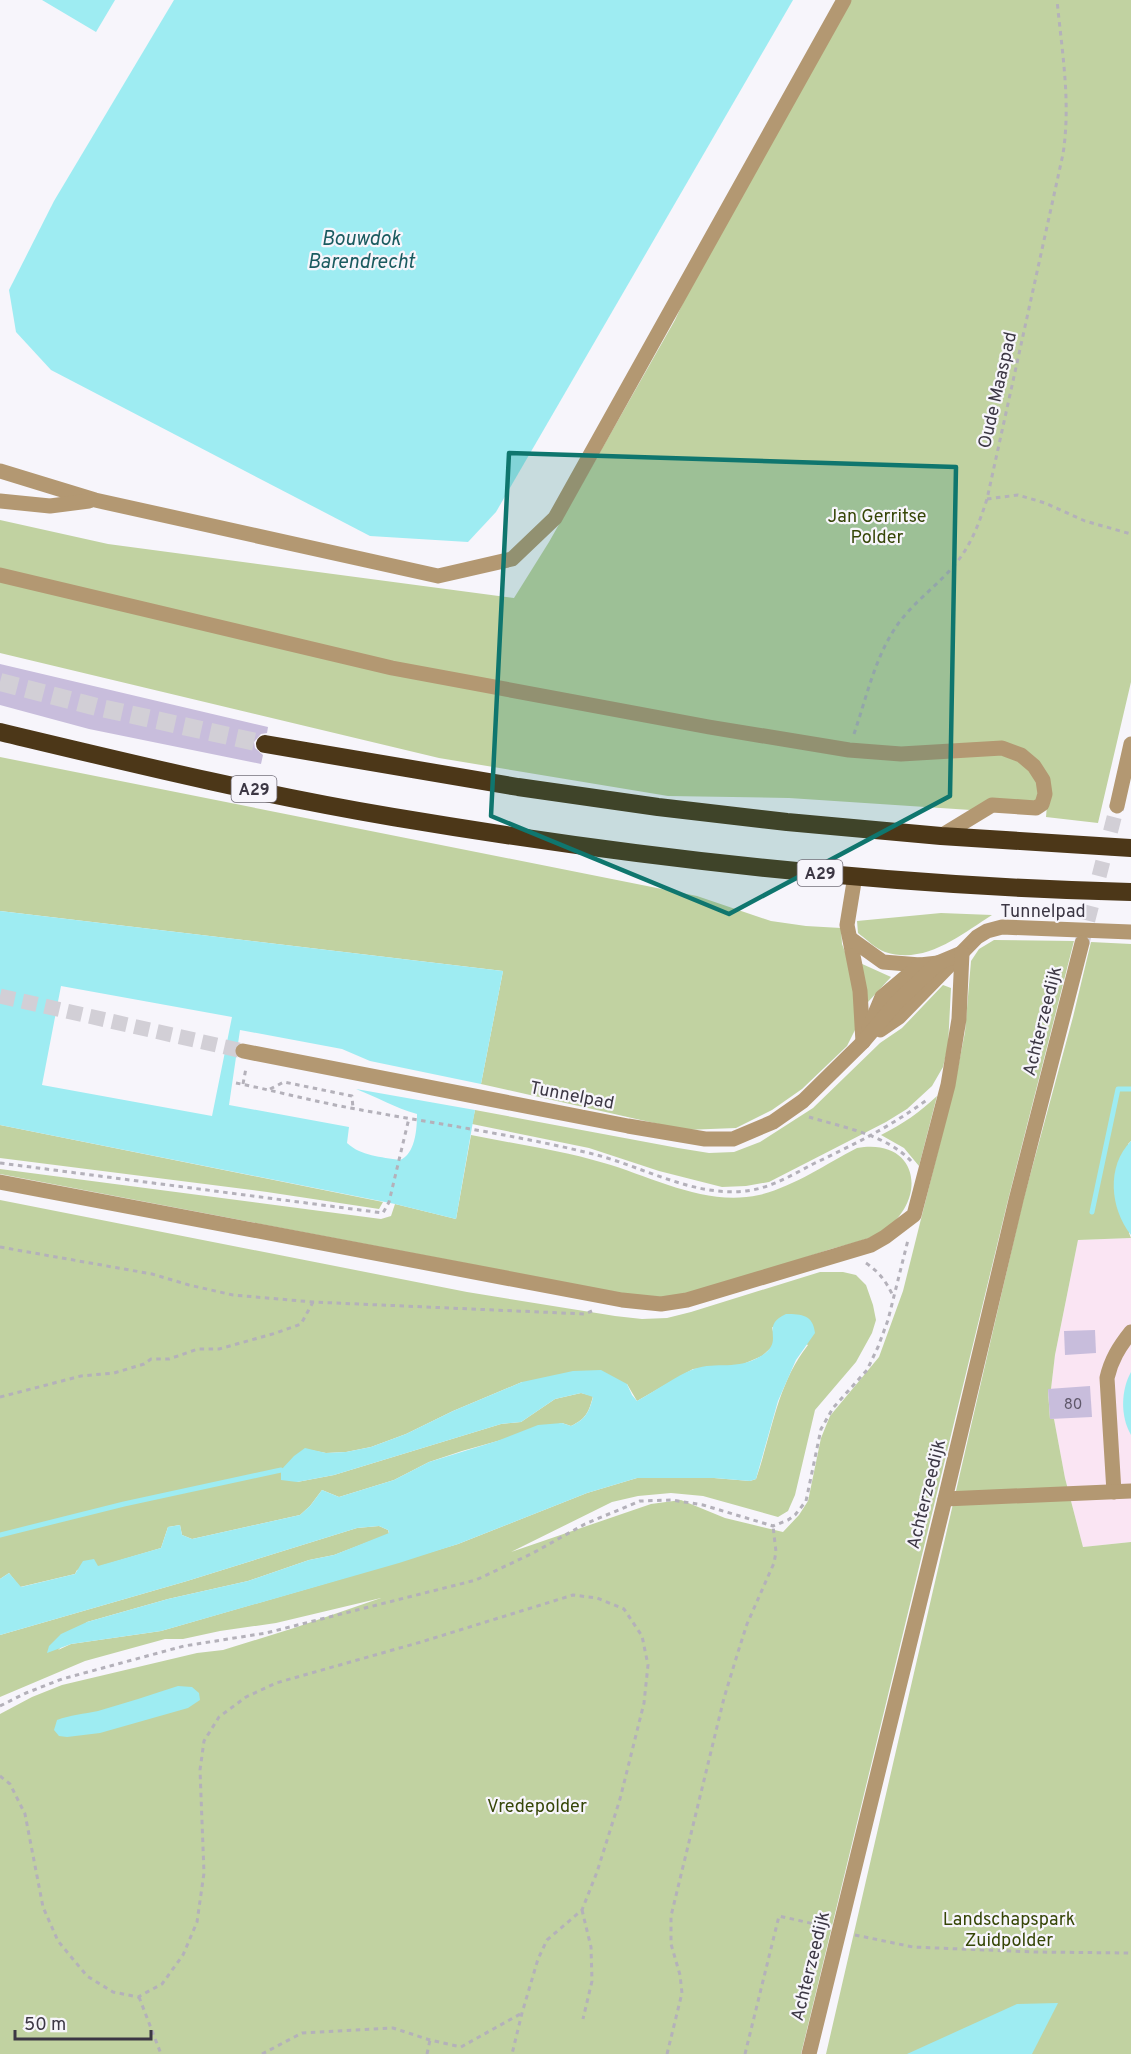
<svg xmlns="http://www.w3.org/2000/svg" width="1131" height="2054" viewBox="0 0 1131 2054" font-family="Overpass,sans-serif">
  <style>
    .industrial { fill: #fae5f3 }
    .green { fill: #c1d2a1 }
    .water { fill: #9eecf2; fill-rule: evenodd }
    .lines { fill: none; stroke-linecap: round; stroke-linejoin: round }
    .stream { stroke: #9eecf2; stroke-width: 5 }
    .building { fill: #c8bddc }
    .minor-tunnel { stroke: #d2cfd6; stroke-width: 15; stroke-dasharray: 15 8; stroke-linecap: butt }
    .highway-tunnel { stroke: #d2cfd6; stroke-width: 18; stroke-dasharray: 18 9; stroke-linecap: butt }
    .path { stroke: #b4b1ba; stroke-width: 3; stroke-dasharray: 4.5 4.5; stroke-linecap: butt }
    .minor { stroke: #b39872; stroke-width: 15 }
    .highway { stroke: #4c3718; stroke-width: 18 }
    .marked { fill: #0f766e; fill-opacity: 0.2; stroke: #0f766e; stroke-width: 4.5; stroke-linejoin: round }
    .labels { text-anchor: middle; stroke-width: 4.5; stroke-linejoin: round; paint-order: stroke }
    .number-label { font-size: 15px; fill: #5f586a }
    .shield { fill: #f7f5fb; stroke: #74707b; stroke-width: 1.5 }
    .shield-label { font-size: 16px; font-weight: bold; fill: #3c3744 }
    .street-label { font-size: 18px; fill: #3c3744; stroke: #f7f5fb }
    .park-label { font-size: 18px; fill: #364607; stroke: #f7f5fb }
    .water-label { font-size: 20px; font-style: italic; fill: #1a5b60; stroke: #f7f5fb }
  </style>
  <rect width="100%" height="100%" fill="#f7f5fb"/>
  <path class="industrial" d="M1131,1238v304l-48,5 -18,-69 -11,-59h-4l-2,-30h3l4,-34 23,-115z"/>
  <g class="green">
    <path d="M847,0h284v682l-33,141 -52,-6 1,-12 -46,7 -212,-14 -121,-2 -229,-38 -439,-105v-133l108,24 406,54 35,-56 126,-222 42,-91z"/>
    <path d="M0,757l697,139 74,25 35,5 35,2 1,16 5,13 13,63 -13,26 -45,43 -30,21 -36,18 -51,2 -204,-46 22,-113 -503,-60z"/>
    <path d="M941,913l51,2c-32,20 -66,50 -107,37 -9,-3 -19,-13 -27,-19l-1,-12z"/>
    <path d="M994,940l80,1 -66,259 -207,854h-801v-340l32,-17 30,-12 135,-32 26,-3 71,-22 87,-30 -105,25 -56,8 -37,8h-18l-80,22 -85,36v-62l187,-54 170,-53 22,-2 9,4 1,4 -55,21 -25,5 -61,21 -80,18 -81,23 -29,28 13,-6 90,-13 156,-45 141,-42 129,-51 50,-15h77l36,3 6,-2c16,-46 21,-95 52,-134l-36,-18 3,14 -2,5 -11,10 -21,9 -48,4 -56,32 -10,-17 -105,-2 -69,29 -47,23 -35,13 -25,5 -20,1 -21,-4 -8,33 37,-7 167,-51 20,-2 34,-23 26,-6 12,3c-4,16 -7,23 -22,30l-9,-3 -100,28 -33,11 -35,18 -55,17 -17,-7 -12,16 -10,9 -108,24 -10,-4 -2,-10 -12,2 -7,21 -64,19 -20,3 -2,4 -55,13 -11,-14 -9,6v-379l467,92 148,24 27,3 25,-1 24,-6 129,-40h23l13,3 10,10 7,20 3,15 -4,13 -16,29 -41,48 -20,85 -7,16 -10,6 -75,-21 -32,-3 -33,3 -26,6 -101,50 140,-48 30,-4 44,18 58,14 16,-17 9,-14 13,-63 9,-22 49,-59 24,-66 52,-208 10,-51 6,-71 8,-12z"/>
    <path d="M1091,942l40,2v197l-3,3 1,89 2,5 -53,2 -23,115 -4,34 -3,1 2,29h4l11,59 18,69 48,-5v512h-305l196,-849 51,-188z"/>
    <path d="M860,963l31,14 -23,25z"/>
    <path d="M943,985l8,3 -3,58 -5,21 -11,19 -25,23 -21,13 -117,60 -23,4 -24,1 -63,-16 -70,-23 -117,-24 3,-14 203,38 31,5 25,-1 26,-10 53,-34 67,-65 22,-15z"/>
    <path d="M937,1096l-18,70 -15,-18 -23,-13c22,-11 39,-23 56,-39z"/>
    <path d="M0,1125l383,77 -4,7 -112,-17 -267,-34z"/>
    <path d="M471,1135c44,9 90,15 133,28 49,14 102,44 155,32 34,-8 67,-31 98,-47 63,-11 72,54 24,84 -12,8 -41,14 -56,19 -37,12 -74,24 -112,35 -16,5 -33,11 -49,12 -7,1 -15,-1 -23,-1l-641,-123v-5l381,50 10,-3 4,-12 61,15z"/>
  </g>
  <g class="water">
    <path d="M42,0h73l-19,32z"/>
    <path d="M174,0h619l-297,512 -28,30 -98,-6 -319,-166 -35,-38 -7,-42 45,-89z"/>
    <path d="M0,911l503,60 -22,113 -111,-23 -28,-12 -102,-19 -11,75 120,22 -2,16c14,13 34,14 53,17 15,-6 17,-30 17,-46 -22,-6 -40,-17 -61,-25l119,21 -19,109 -61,-15 -395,-79zM61,986l171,31 -20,99 -170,-31z"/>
    <path d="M1131,1141v94c-21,-26 -25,-69 0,-94z"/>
    <path d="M786,1314c16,0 27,1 29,19l-19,27 -18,41 -22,78 -6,2 -36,-3h-77l-50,15 -129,51 -59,19 -238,68 -90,13 -24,9 2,-7 12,-12 26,-12 81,-23 80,-18 61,-21 25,-5 55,-22 -1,-3 -9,-4 -22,2 -170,53 -187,54v-56l9,-6 12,14 54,-13 8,-13 11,-2 4,7 63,-18 7,-21 12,-2 2,10 10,4 108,-24 10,-9 12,-16 17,7 55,-17 35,-18 68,-21 41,-16 24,-2 9,3c15,-7 18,-14 22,-29l-12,-4 -26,6 -34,23 -20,2 -167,51 -37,7 -16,-2v-10l13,-14 11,-8 21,5 20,-1 25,-5 35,-13 47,-23 69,-29 51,-11 28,-1 26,14 5,11 5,6c17,-9 40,-26 57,-32 23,-8 43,2 67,-13 26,-16 -3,-29 25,-42z"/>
    <path d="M1131,1372v63c-11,-19 -10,-45 0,-63z"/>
    <path d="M178,1686l14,1 7,6 1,7 -12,8 -88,25 -33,4 -8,-1 -5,-6 3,-10c13,-5 27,-6 41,-9 27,-8 53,-16 80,-25z"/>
    <path d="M1058,2003l-26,51h-125l110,-50z"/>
  </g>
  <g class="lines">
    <g class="stream">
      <path d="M1092,1212l26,-123h13"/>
      <path d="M0,1535l124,-31 157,-34"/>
    </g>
  </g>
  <g class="building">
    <path d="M0,664l268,63 -1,6 -6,1 -7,8 1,6 8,7 -2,9 -172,-35 -89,-24z"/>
    <path d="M1095,1330l1,23 -31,2 -1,-24z"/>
    <path d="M1090,1386l2,31 -42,2 -2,-30z"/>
  </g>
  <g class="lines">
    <g class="minor-tunnel">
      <path d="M1082,943l35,-137"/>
      <path d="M0,996l243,55"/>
    </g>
    <path class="highway-tunnel" d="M0,682l97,25 168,37"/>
    <g class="path">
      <path d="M987,499l31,-4 27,8 40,18 46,13"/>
      <path d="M854,734c13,-38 22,-82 47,-114 15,-19 35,-34 51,-52 18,-20 27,-44 35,-69l76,-345c8,-52 -1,-102 -6,-154"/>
      <path d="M236,1083c40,8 80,19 120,26 80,15 162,26 241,46 48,13 98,42 149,36 25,-3 46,-16 67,-27 40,-19 79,-38 115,-65"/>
      <path d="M243,1084l3,-16"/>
      <path d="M270,1089l14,-7 68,14 1,13"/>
      <path d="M809,1117c33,10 78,18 102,44"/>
      <path d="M0,1163l383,50 6,-11 20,-84"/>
      <path d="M0,1247l152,27 37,11 44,10 80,7 272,12 7,-3"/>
      <path d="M866,1263c13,9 20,18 27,33"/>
      <path d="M0,1397l81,-21 33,-3 30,-9 7,-5h18l29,-10h21l57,-16 25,-9 12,-22"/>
      <path d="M0,1706l26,-13 36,-14 122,-33 82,-13 210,-53 57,-27 52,-29 55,-23 32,-1 31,5 70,21 15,-6 7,-5 11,-14 15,-72 12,-21 34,-38 11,-23 10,-27 20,-80"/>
      <path d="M0,1776l10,8 15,30 18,93 15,34 29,35 26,16 25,5 24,-13 21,-29 14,-33 7,-49 -4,-103 4,-29 15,-24 27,-20 30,-14 145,-41 152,-47 24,3 27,11 18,27 6,29 -4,38 -24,96 -23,73 -15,38 -35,30 -9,19 -16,54 -10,41"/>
      <path d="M582,1910l9,37 1,34 -9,38"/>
      <path d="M855,1935l58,12 122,5 96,1"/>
      <path d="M139,1997l22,57"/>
      <path d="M262,2054l40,-21 91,-5 37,12 31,7 61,-34"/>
      <path d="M427,2054l3,-14"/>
      <path d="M667,2054l15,-61 -2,-18 -9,-31v-28l53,-218 14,-46 9,-28 27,-61 2,-11 -3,-26"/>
      <path d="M745,2054l34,-138 44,10"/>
    </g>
    <g class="minor">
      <path d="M0,471l95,29 343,76 74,-17 43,-41 289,-518"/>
      <path d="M0,501l50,5 39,-5"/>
      <path d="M0,575l392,93 317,59 140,23 52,4 101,-6 19,7 13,11 9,14 2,14 -3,10 -6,4 -44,-3 -51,31"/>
      <path d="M1117,806l14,-62"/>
      <path d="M855,876l-8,49 13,66 3,51"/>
      <path d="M851,939l32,23 37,3"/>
      <path d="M869,1028l13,-31 38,-32 18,-2"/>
      <path d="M880,1030l19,-13 78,-80 10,-6 15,-4 129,5"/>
      <path d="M243,1051l385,75 77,13h28l40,-17 30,-21 60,-59 33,-39 42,-40 24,-10"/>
      <path d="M0,1182l622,118 39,4 26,-4 184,-55 14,-8 29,-22 34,-130 11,-66 3,-66"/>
      <path d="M1114,1492l-7,-114c4,-18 12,-31 24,-46"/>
      <path d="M945,1499l186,-8"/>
      <path d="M809,2054l136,-555 71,-299 66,-257"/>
    </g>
    <g class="highway">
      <path d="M0,732c130,31 261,63 393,85 244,41 491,69 738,75"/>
      <path d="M265,744l253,43 140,20 129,15 154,14 190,12"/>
    </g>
  </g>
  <path class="marked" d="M509,453l447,14 -6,329 -221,118 -238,-98z"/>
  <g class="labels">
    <g class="number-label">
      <text x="1073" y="1409">80</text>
    </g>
    <g class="shield">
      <rect x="231.5" y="776" width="45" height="26" rx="4.5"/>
      <rect x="797.5" y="860" width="45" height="26" rx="4.5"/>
    </g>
    <g class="shield-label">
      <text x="254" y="795">A29</text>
      <text x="820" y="879">A29</text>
    </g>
    <g class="street-label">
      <text transform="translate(997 390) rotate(-77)" y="6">Oude Maaspad</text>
      <text x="1043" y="917">Tunnelpad</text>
      <text transform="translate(1042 1021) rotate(-76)" y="6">Achterzeedijk</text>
      <text transform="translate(572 1095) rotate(11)" y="6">Tunnelpad</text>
      <text transform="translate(926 1494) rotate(-76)" y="6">Achterzeedijk</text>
      <text transform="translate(810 1966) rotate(-76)" y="6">Achterzeedijk</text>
    </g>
    <g class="park-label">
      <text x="877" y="522">Jan Gerritse<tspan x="877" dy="21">Polder</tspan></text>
      <text x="537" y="1812">Vredepolder</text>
      <text x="1009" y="1925">Landschapspark<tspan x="1009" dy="21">Zuidpolder</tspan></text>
    </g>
    <g class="water-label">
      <text x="361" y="245">Bouwdok<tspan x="361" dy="23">Barendrecht</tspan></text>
    </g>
  </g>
  <path d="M15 2030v9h136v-9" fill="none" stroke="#3c3744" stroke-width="3"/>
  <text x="24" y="2030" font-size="18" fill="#3c3744" stroke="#f7f5fb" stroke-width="4.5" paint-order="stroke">50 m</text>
</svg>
